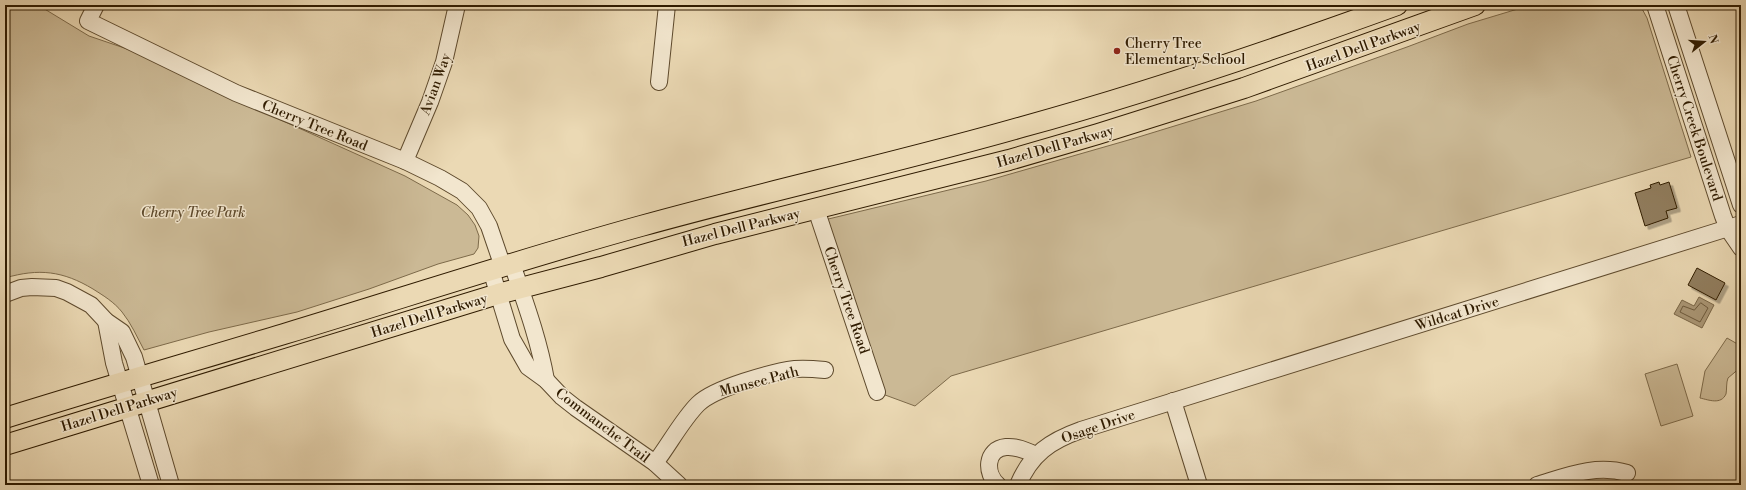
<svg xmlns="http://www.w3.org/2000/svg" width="1746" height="490" viewBox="0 0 1746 490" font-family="'Libre Bodoni',serif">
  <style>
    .green { fill: #cbb995; stroke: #7d6a4a }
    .water { fill: #ab9877; stroke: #796647 }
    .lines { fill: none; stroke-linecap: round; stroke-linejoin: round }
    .shore { stroke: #6d5a3c; stroke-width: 1 }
    .building { fill: #917e5e; stroke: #2f1b00; filter: url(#shadow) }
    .minor-casing { stroke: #5e4a2d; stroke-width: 18 }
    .major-casing { stroke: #2f1b00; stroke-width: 22 }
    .minor { stroke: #f2e6ce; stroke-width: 16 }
    .major { stroke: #ebd9b4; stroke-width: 20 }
    .poi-dot { fill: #8f2418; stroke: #f2e6ce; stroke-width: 1.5 }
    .labels { text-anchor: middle; stroke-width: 3; stroke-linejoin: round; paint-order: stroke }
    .poi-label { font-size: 14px; fill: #2f1b00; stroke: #f2e6ce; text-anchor: start }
    .street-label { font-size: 14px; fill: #2f1b00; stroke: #f2e6ce }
    .park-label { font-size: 14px; font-style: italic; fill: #5e4a2d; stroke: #f2e6ce }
  </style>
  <defs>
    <filter id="shadow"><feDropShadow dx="3.5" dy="3.5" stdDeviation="0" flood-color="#0004"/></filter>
  </defs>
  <rect width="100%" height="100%" fill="#ebd9b4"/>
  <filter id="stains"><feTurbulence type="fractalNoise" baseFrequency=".005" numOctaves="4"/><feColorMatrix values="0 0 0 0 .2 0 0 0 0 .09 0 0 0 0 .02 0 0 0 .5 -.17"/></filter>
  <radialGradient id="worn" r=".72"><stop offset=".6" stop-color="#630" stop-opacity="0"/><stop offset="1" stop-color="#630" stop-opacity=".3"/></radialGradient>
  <g class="green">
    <path d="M5,5h33l51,31 59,20 113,55 144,65 52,29 11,10 7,10 4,11 -1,12 -4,6 -36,10 -69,25 -72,23 -88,20 -65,18c-7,-13 -13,-27 -22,-38 -8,-10 -18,-16 -29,-23 -30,-18 -54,-21 -88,-11z"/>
    <path d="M1531,5h109l7,13 44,139 -740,219 -36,30 -38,-14 -57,-171 166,-40 146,-42 124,-38 151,-54 61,-23z"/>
    <path d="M1727,338l14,8v21l-13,11c-2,5 -1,11 -2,16 -5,11 -17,6 -26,4l5,-27z"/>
    <path d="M1677,364l16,52 -32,10 -16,-52z"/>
  </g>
  <path class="water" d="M1699,297l15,8 -12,23 -28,-14 8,-14 12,6z"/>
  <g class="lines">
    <path class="shore" d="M1701,303l7,5 -8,14 -20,-10 3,-6 11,4z"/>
  </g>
  <g class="building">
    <path d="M1659,182l1,3 9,-3 8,26 -11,3 2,7 -23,8 -10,-33 16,-5 -1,-3z"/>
    <path d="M1697,268l28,15 -9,17 -28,-15z"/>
  </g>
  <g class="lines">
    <defs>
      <g id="minor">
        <path d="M96,5l-8,16 148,72 169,68 35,17 22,13 17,17 10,18 14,41"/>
        <path d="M1655,5l68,211 5,13 13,19"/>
        <path d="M1676,5l65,200"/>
        <path d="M659,82l8,-77"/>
        <path d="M405,161l25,-59 14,-40 13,-57"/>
        <path d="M816,209l61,183"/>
        <path d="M512,264c13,38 27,76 34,116"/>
        <path d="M491,270l21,69 16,28 18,13 16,17 14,11 79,55 24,22"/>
        <path d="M5,294l16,-6 11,-1 24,1 11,4 24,13 15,16 16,11 12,25 37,128"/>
        <path d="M106,321l8,42 37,122"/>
        <path d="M1173,401l26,84"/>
        <path d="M655,463c14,-18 27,-43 43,-59 16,-16 74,-32 97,-35 10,-1 20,0 30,1"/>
        <path d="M998,485c-13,-11 -13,-36 8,-38 11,-1 21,4 30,8"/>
        <path d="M1018,485c13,-31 32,-44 63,-55l660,-206"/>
        <path d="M1537,485c30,-9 58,-21 90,-12"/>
      </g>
      <g id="major">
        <path d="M5,418c93,-29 186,-56 279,-84 119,-36 237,-75 357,-108 126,-35 255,-63 381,-99 127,-35 251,-77 375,-122"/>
        <path d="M5,445l493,-151 103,-27 114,-33 294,-74 89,-26 146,-46 231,-83"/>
      </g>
    </defs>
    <use href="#minor" class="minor-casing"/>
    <use href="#major" class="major-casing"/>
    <use href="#minor" class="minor"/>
    <use href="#major" class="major"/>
  </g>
  <circle class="poi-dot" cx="1117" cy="51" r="4"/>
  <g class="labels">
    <g class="poi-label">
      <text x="1125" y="48">Cherry Tree<tspan x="1125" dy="16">Elementary School</tspan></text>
    </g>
    <g class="street-label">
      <text transform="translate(1363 46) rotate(-20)" y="5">Hazel Dell Parkway</text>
      <text transform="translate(435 84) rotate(-70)" y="5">Avian Way</text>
      <text transform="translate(315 125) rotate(22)" y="5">Cherry Tree Road</text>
      <text transform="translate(1695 128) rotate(72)" y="5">Cherry Creek Boulevard</text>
      <text transform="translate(1055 146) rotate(-16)" y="5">Hazel Dell Parkway</text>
      <text transform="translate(741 227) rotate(-14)" y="5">Hazel Dell Parkway</text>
      <text transform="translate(847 300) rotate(71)" y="5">Cherry Tree Road</text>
      <text transform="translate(1457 313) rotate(-17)" y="5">Wildcat Drive</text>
      <text transform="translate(429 315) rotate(-17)" y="5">Hazel Dell Parkway</text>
      <text transform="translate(759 381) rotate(-15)" y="5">Munsee Path</text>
      <text transform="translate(119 409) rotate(-17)" y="5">Hazel Dell Parkway</text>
      <text transform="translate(603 425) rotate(37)" y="5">Commanche Trail</text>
      <text transform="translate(1098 426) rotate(-19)" y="5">Osage Drive</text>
    </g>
    <g class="park-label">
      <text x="193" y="217">Cherry Tree Park</text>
    </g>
  </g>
  <rect width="1746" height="490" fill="none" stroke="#ebd9b4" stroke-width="20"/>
  <rect x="6" y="6" width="1734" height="478" fill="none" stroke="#2f1b00" stroke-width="2"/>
  <rect x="10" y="10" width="1726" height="470" fill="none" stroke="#2f1b00"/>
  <g transform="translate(1704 42) rotate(73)" stroke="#f2e6ce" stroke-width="3" paint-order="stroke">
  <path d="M0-3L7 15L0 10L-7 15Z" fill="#2f1b00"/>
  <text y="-6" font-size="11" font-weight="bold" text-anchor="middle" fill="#2f1b00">N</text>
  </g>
  <rect width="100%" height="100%" filter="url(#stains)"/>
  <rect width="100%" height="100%" fill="url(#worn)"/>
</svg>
